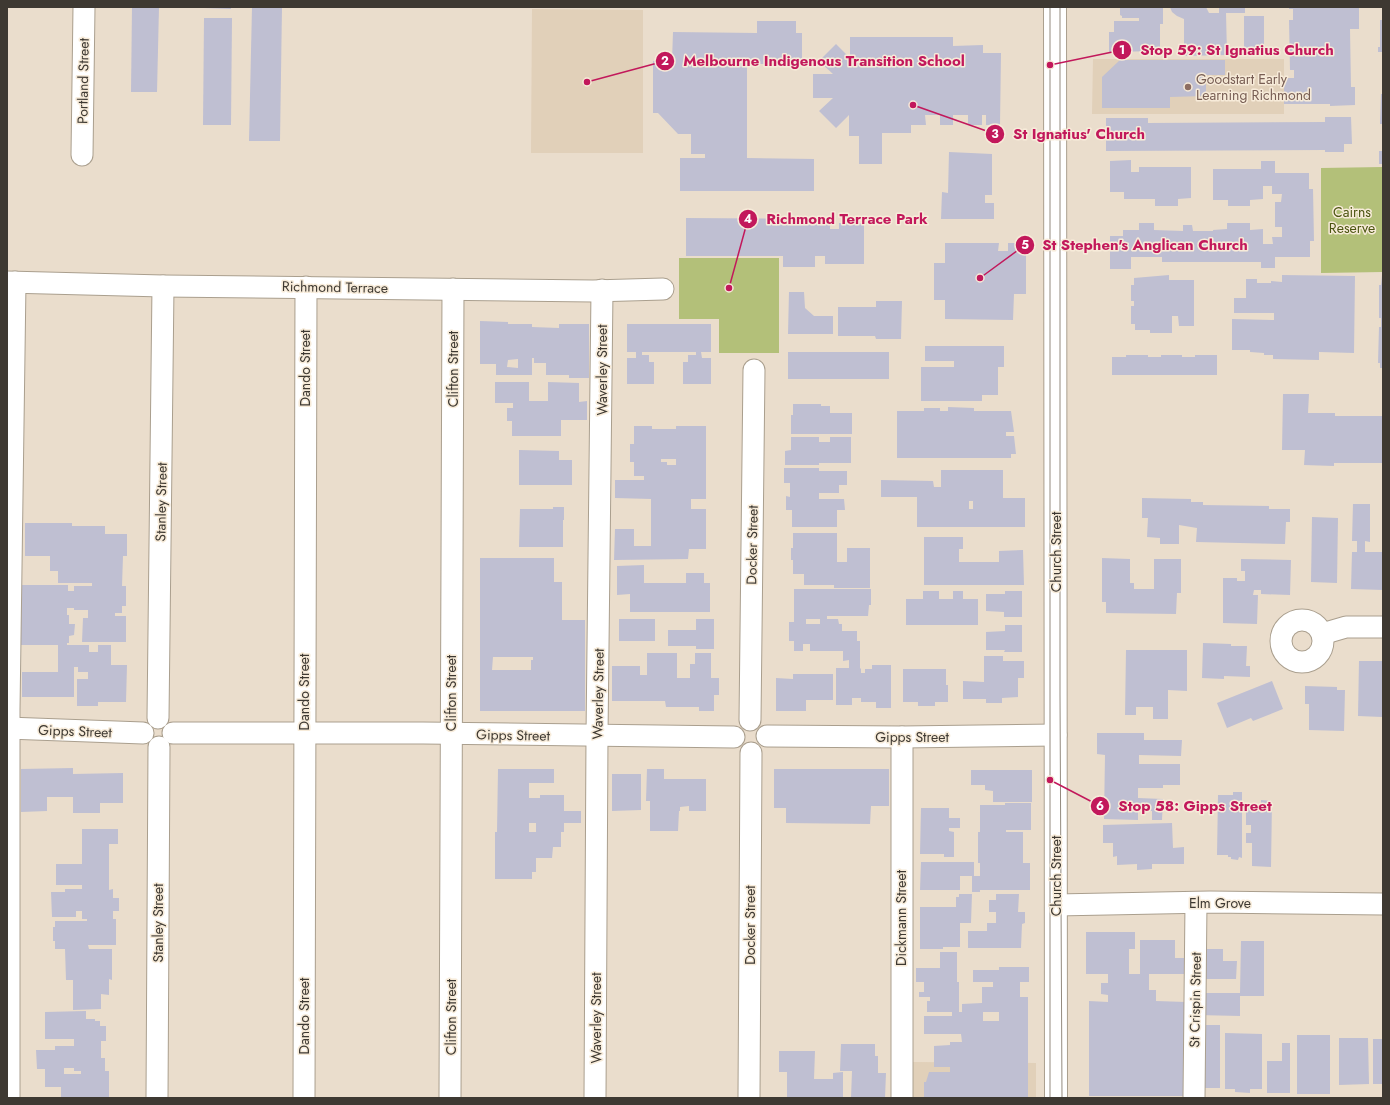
<svg xmlns="http://www.w3.org/2000/svg" width="1390" height="1105" viewBox="0 0 1390 1105" font-family="Jost,sans-serif">
  <style>
    .built { fill: #e1d0b9 }
    .green { fill: #b3c079 }
    .building { fill: #bfbfd2; fill-rule: evenodd }
    .lines { fill: none; stroke-linecap: round; stroke-linejoin: round }
    .minor-casing { stroke: #aa9f8e; stroke-width: 23 }
    .major-casing { stroke: #aa9f8e; stroke-width: 24 }
    .minor { stroke: #fff; stroke-width: 21 }
    .major { stroke: #fff; stroke-width: 22 }
    .tram { stroke: #938a7e; stroke-width: 1 }
    .education-dot { fill: #8d6e63; stroke: #f7ebd9; stroke-width: 1.5 }
    .labels { text-anchor: middle; stroke-width: 3; stroke-linejoin: round; paint-order: stroke }
    .education-label { font-size: 14px; fill: #785e54; stroke: #f7ebd9; text-anchor: start }
    .street-label { font-size: 14px; fill: #3e3932; stroke: #f7ebd9 }
    .park-label { font-size: 14px; fill: #4b5410; stroke: #f7ebd9 }
    .leader { fill: none; stroke: #c2185b; stroke-width: 1.5 }
    .callout-dot { fill: #c2185b; stroke: #f7ebd9; stroke-width: 1.5 }
    .mark-label { font-size: 12px; text-anchor: middle; font-weight: bold; fill: #fff }
    .callout-label { font-size: 15px; text-anchor: middle; font-weight: bold; fill: #c2185b; stroke: #f7ebd9; stroke-width: 3; stroke-linejoin: round; paint-order: stroke }
  </style>
  <rect width="100%" height="100%" fill="#eaddcc"/>
  <g class="built">
    <path d="M532,9l111,1v143h-112z"/>
    <path d="M1093,59h191v55h-192z"/>
    <path d="M913,1062l123,1v35h-123z"/>
  </g>
  <g class="green">
    <path d="M1383,167v105l-62,1v-105z"/>
    <path d="M679,258h100v95h-60v-34h-40z"/>
  </g>
  <g class="building">
    <path d="M132,7h27l-2,85h-26z"/>
    <path d="M204,7h27v2l-27,-1z"/>
    <path d="M252,7h30l-2,134h-31z"/>
    <path d="M1120,7h43v17h-3v27l-51,1v-20h5v-11h25v-3h-17v-2l-2,-1z"/>
    <path d="M1170,7h36l3,6h10v-6h26v6h-19l1,42 -43,1v-37l-7,-3 -5,-4z"/>
    <path d="M1289,7h70v22h-9l1,58h4v18l-25,1v-2h-46v-26h10v-8h-4l-1,-50h4v-11h-4z"/>
    <rect x="1244" y="16" width="20" height="34"/>
    <path d="M204,18h28l-1,107h-28z"/>
    <path d="M1380,20h3v32h-5v-5h2z"/>
    <path d="M757,21h39v12h6v31h-55v94l67,1v32h-134v-33h25v-4h-14v-20h-13l-20,-21h-5v-52h19l1,-29 84,1z"/>
    <path d="M850,37h103v9l30,-1v8h18l-1,72h-14v-10h-4v10h-14v-10h-15v10h-13v-10h-15l1,10h-15v8h-29v31h-23v-28h-10v-21l-13,13 -17,-17 14,-13h-20v-24h20l-14,-13 17,-17 14,14z"/>
    <path d="M1120,60h105v15h-19v21l-36,1v11h-68v-31z"/>
    <path d="M1381,94h2v30h-3z"/>
    <path d="M1325,117h26l1,27h-8v8h-19v-2l-219,1v-15h11v-3h-11v-15h42v5l177,-1z"/>
    <rect x="1379" y="151" width="4" height="13"/>
    <path d="M949,152l43,2v41h-7v8h9v16h-53l1,-27 6,1z"/>
    <path d="M1131,160v12h8v-5h52v31l-13,1v7h-23v-7h-31v-7h-14v-31z"/>
    <path d="M1261,161h14v12h34v16h4l1,52h-4v16h-35v11h-14v-6h-99v-5h-31v12h-21v-33h13v-6h16v-7h15v7l29,1v-6h9l1,6h20v-1l14,-1v-6h23v7l13,-1v15h10l-1,-7h10v-10h-7v-25h6l1,-8h-10v-8h-9v13l-13,1v6h-22v-6h-15v-31h48z"/>
    <path d="M686,218l144,1v10h9v-6h25v41h-39v-8h-10v11h-32v-11h-97z"/>
    <path d="M945,243h54l-1,8h10v-8h18v51h-12l-1,26 -68,-1v-19h-11v-37h11z"/>
    <path d="M1169,275v5h25v46h-15l-1,-10h-6v17h-22v-3h-15v-6h-4v-18h3v-5h-3v-16h3v-7z"/>
    <path d="M1282,275l73,1 -1,77 -35,-1v8l-46,-1v-4h-9v-2l-14,-1v-2h-18v-31l42,1v-7h-40v-15h12v-19h11v4h14v-2l11,1z"/>
    <path d="M1382,275h1v93h-3v-5h-2l1,-36h2v-9h-2v-33h2z"/>
    <path d="M789,292h15l1,16 9,8h19v18h-45z"/>
    <path d="M876,301h26l-1,38h-25l-1,-3h-37v-29h38z"/>
    <path d="M480,321l28,1v2h24v3l27,1v-4h30v54h-20v-3h-23v-12h-12v-5h-2v17h-36v-11h-16zM518,359v9l-11,-1 1,-7z"/>
    <path d="M627,324h84v28h-10l1,6h9v26h-28v-22h5v-7h8v-3h-54v3h7v7h5v22h-27v-26h9v-6h-9z"/>
    <path d="M925,346h79v21h-6v28h-16v6h-61v-34h33v-6h-29z"/>
    <rect x="788" y="352" width="101" height="27"/>
    <path d="M1126,355h22v2h13v-2h21v2h13v-2h22v20h-105v-18h14z"/>
    <path d="M495,382h34v19h19v-19l31,1v19l8,-1v19h-26v16h-49v-15h-5v-13h6v-5h-18z"/>
    <path d="M1283,394h26l-1,19h27v3h48v47h-49v3l-30,-1 1,-15h-23z"/>
    <path d="M793,404h28v2h9v7h22v21h-61v-19h2z"/>
    <path d="M948,407l26,1v3h37l3,21h-8v4h8l2,18h-5v4h-114v-47h27v-3h16v3h8z"/>
    <path d="M634,426h18v3h24v-3h30v73h-15v10h15v40h-17l-1,10 -74,1 1,-31h19v17h17v-47l-36,-1v-18h29v-4h-10v-14h-4v-18h4zM661,459h15v6h-9v-3h-6z"/>
    <path d="M791,437h28v5h11v-5h21v26h-32v2h-34v-14l6,-1z"/>
    <path d="M519,450l40,1v9h13v25h-53z"/>
    <path d="M784,468h35v3h28v14h-8v8h-20v6h25l1,11h-8v17h-45v-17h-6v-14l4,1v-14h-6z"/>
    <path d="M941,470h62v28h22v29h-108v-30h-36v-17l52,1 1,6h7zM969,501h4v8h-4z"/>
    <path d="M1142,498l49,1v3h12v3l66,1v3h21v13h-4l-1,22 -89,-2 1,-14 -18,-3v19h-19v-6l-13,-1 1,-19h-6z"/>
    <path d="M1353,504h17v38l-5,-1v11h18v38l-32,-1 1,-37h5v-11h-5z"/>
    <path d="M553,507h11v13h-1v27h-44l1,-38h33z"/>
    <path d="M1312,517l26,1 -1,65 -26,-1z"/>
    <path d="M25,523h47v3h33v8h22v22h-4l-1,30h4v20h-4v7h-7v3h11v26h-44l1,-24h5v-8h-14v-2h-7v7h2v9h6l-1,11 -5,1v7h-2v2h22v7h9v-7h13v20h16l-1,37h-28v4h-21v-27h11v-7h-10v-5h-4v30h-52v-25h36v-27h-38l1,-60h47v6h6v-5h18v-3h-34v-12h-8v-15h-25z"/>
    <path d="M793,533h44v29h10v-14h23v40h-36v-3h-30v-11h-11v-14h-2v-12h2z"/>
    <path d="M924,537h39v12h-4v13h40v-11l24,-1 1,35h-100z"/>
    <path d="M480,558h74v24h8v38h23v91h-105zM493,657h40v3h-2v10h-39z"/>
    <path d="M1102,558l28,1v24h4v6h20v-30h27v34h-4l-1,21 -70,-1v-11h-4z"/>
    <path d="M1241,559l50,1 -1,35 -29,-1v-4h-7l-1,5h5l-1,29 -34,-1v-45h14v3h8v-10h-4z"/>
    <path d="M644,565v18h42v-10h18v10h6v29h-80v-18l-13,1v-29z"/>
    <path d="M794,589h77v16h-2l-1,11h-41v3h11l1,5h3v7h15v10h3v28l1,-1v5h4v-4h7v-4h19v43h-15v-6h-15v-4h-9v7h-16v-37h13v-8l-6,1v-10h-33v-7h-7v7h-9v-10h-5v-19h5zM806,619h14v5h-14z"/>
    <path d="M923,591h16v8h14v-8h10v8h15v26h-72v-26h17z"/>
    <path d="M1005,591h17v26h-18v-5l-18,-1v-17h19z"/>
    <rect x="619" y="619" width="36" height="22"/>
    <path d="M696,619h18v30h-18v-3h-28v-16h28z"/>
    <path d="M1005,625h17v27h-18l1,-2h-19v-18l19,-1z"/>
    <path d="M1203,643l28,1v2h16l-1,20h4v11l-26,-1v3l-22,-1z"/>
    <path d="M1126,650h61v41l-19,-1v29h-15v-12h-17v8h-11z"/>
    <path d="M647,653h30v25h13v-14h5v-11h16v25h8v17h-5v16h-15v-4h-33l-1,-6h-53v-35h28v9h7z"/>
    <path d="M984,656h19v5h21v17h-6v19l-16,1v5h-16v-4h-23v-18l21,1z"/>
    <path d="M1359,661h24l-1,56 -24,-1z"/>
    <path d="M903,669h43v16h2v17h-13v4h-17v-4h-15z"/>
    <path d="M793,674h40v26h-27v11h-30v-33l17,1z"/>
    <path d="M1272,681l11,28 -30,12 -2,-3 -24,10 -10,-25z"/>
    <path d="M1305,686l32,1v3h8l-1,41 -35,-1v-26h-4z"/>
    <path d="M1097,733h47v7h38l-1,16 -42,-1v9h41v21h-17v3h-25v10l25,1 -1,21h-10v-9h-14v9l-34,-1 1,-64 -8,-1z"/>
    <path d="M73,768v6l50,-1v30h-23v10h-27v-16h-26v14l-26,1v-43z"/>
    <path d="M498,769h56v14h-25v15h11v-3h24v16h17v12h-17v9h-3v15h-8l-1,11h-16v14h-4v7h-37v-47h2zM529,823h7v9h-7z"/>
    <path d="M647,769h17v10h42v32h-17v-5l-9,1v4h-1l-1,20h-28v-30h-4z"/>
    <path d="M774,769h115v37h-18l-1,18 -84,-1v-15h-12z"/>
    <path d="M971,770h61v32h-39v-11l-8,-1v-5h-14z"/>
    <path d="M612,774h29v36l-29,1z"/>
    <path d="M1233,792h9v66l-3,-1 -1,3 -7,-1v-2h-3v-2h-11l1,-60h15z"/>
    <path d="M1261,800l11,1 -1,66 -19,-1v-23h-6v-10h5v-8h-5v-18h15z"/>
    <path d="M1005,803h26v27h-25v2h17v31h7v27h-50v2h-8v-16h-12v14h-40l1,-28h53v14h6v-13h-2v-31h2v-27h25z"/>
    <path d="M921,808h28v10h11v10h-11v3l5,1v25h-10v-3h-24z"/>
    <path d="M1172,823l1,25 11,-1v17h-32v5l-15,1v-6l-20,1v-9l-4,1v-14h-10v-18z"/>
    <path d="M82,829h36v15h-9v46l4,-1v9h6v13h-6v8h3v26h-28l1,4h23v31l-3,-1v16l-8,-1v15l-28,1v-30h-7l-1,-31h-10v-8h-2v-14h2v-6h32v-2h-5v-8h-6v6h-24l-1,-25h14v-3h17v-4h-26v-21h26z"/>
    <path d="M959,894h13l-1,29h-11v24h-17v2h-23v-42h36v-10h3z"/>
    <path d="M996,894h23l-1,18h7v11l-3,1 -1,24h-53v-17h19v-8h9v-11h-7v-12h7z"/>
    <path d="M1086,932h49v17h-6v25h11v-34h35v18h13v16h-39v16h7v11l30,1v94h-97v-95l19,1v-7l-7,-1v-11h7v-9h-22z"/>
    <path d="M1241,941h23v55h-24v20l-43,-1v-22h43z"/>
    <path d="M1198,949h25v12h14l-1,18h-38z"/>
    <path d="M940,952h17v30h2v30h3v-8l20,-1v-16h11v-5h-20v-12h26v-3h30v15h-9v15h8v101h-104v-16h2l3,-10h21v-5h-16v-21l16,-1v-3h12l-1,-8h-37v-18h28v-4h-25v-11h3v-4h-11v-5h5v-10h-8v-14h24zM983,1012h16v9h-16z"/>
    <path d="M86,1011v8h9v2h5v5h6v15h-5v17h4v13h4v27h-48v-11h-16v-18h-8l-1,-19h19v-4h19v-7h-29v-27zM64,1068h10v3h7v3h-17z"/>
    <path d="M1206,1025h14v63h-19l-4,-58h8z"/>
    <path d="M1225,1033l37,1v55h-12v4l-15,-1v-3h-10z"/>
    <rect x="1297" y="1035" width="33" height="59"/>
    <path d="M1339,1038h29l1,46 -30,1z"/>
    <rect x="1373" y="1039" width="10" height="45"/>
    <path d="M1282,1043h8v50h-23v-32h15z"/>
    <path d="M841,1044h34v12h3v17h8l-1,25h-34l1,-27h-12z"/>
    <path d="M779,1051h36l-1,28h19v-6l10,-1v26h-56v-26h-8z"/>
  </g>
  <g class="lines">
    <defs>
      <g id="minor">
        <path d="M82,155l2,-148"/>
        <path d="M7,282l156,4 430,5 70,-2"/>
        <circle cx="1302" cy="641" r="21"/>
        <path d="M1322,634l24,-7h37"/>
        <path d="M158,718l5,-432"/>
        <path d="M750,720l4,-350"/>
        <path d="M7,728l136,5"/>
        <path d="M173,733h250l311,4"/>
        <path d="M767,736l135,1 154,-2"/>
        <path d="M1056,905l154,-3 173,2"/>
        <path d="M9,1098v-388l6,-428"/>
        <path d="M157,1098l2,-351"/>
        <path d="M304,1098l2,-811"/>
        <path d="M450,1098l3,-809"/>
        <path d="M595,1098l2,-362 5,-446"/>
        <path d="M749,1098l2,-345"/>
        <path d="M902,1098v-361"/>
        <path d="M1194,1098l2,-195"/>
      </g>
      <path id="major" d="M1055,7l1,1091"/>
    </defs>
    <use href="#minor" class="minor-casing"/>
    <use href="#major" class="major-casing"/>
    <use href="#minor" class="minor"/>
    <use href="#major" class="major"/>
    <g class="tram">
      <path d="M1050,7v1091"/>
      <path d="M1060,7v687l2,404"/>
    </g>
  </g>
  <circle class="education-dot" cx="1188" cy="87" r="4"/>
  <g class="labels">
    <g class="education-label">
      <text x="1196" y="84">Goodstart Early<tspan x="1196" dy="16">Learning Richmond</tspan></text>
    </g>
    <g class="street-label">
      <text transform="translate(83 81) rotate(-89)" y="5">Portland Street</text>
      <text transform="translate(335 287) rotate(1)" y="5">Richmond Terrace</text>
      <text transform="translate(305 368) rotate(-90)" y="5">Dando Street</text>
      <text transform="translate(453 369) rotate(-90)" y="5">Clifton Street</text>
      <text transform="translate(602 370) rotate(-90)" y="5">Waverley Street</text>
      <text transform="translate(161 502) rotate(-89)" y="5">Stanley Street</text>
      <text transform="translate(752 545) rotate(-89)" y="5">Docker Street</text>
      <text transform="translate(1056 552) rotate(-90)" y="5">Church Street</text>
      <text transform="translate(304 692) rotate(-90)" y="5">Dando Street</text>
      <text transform="translate(451 693) rotate(-90)" y="5">Clifton Street</text>
      <text transform="translate(598 694) rotate(-89)" y="5">Waverley Street</text>
      <text transform="translate(75 731) rotate(2)" y="5">Gipps Street</text>
      <text transform="translate(513 735) rotate(1)" y="5">Gipps Street</text>
      <text x="912" y="742">Gipps Street</text>
      <text transform="translate(1056 876) rotate(-90)" y="5">Church Street</text>
      <text x="1220" y="908">Elm Grove</text>
      <text transform="translate(901 918) rotate(-90)" y="5">Dickmann Street</text>
      <text transform="translate(158 923) rotate(-90)" y="5">Stanley Street</text>
      <text transform="translate(750 925) rotate(-90)" y="5">Docker Street</text>
      <text transform="translate(1195 1000) rotate(-89)" y="5">St Crispin Street</text>
      <text transform="translate(304 1016) rotate(-90)" y="5">Dando Street</text>
      <text transform="translate(451 1017) rotate(-90)" y="5">Clifton Street</text>
      <text transform="translate(596 1018) rotate(-90)" y="5">Waverley Street</text>
    </g>
    <g class="park-label">
      <text x="1352" y="217">Cairns<tspan x="1352" dy="16">Reserve</tspan></text>
    </g>
  </g>
  <path class="leader" d="M1050 65L1122 50M587 82L665 61M913 105L995 134M729 288L748 219M980 278L1025 245M1050 780L1100 806"/>
  <g class="callout-dot">
    <circle cx="1050" cy="65" r="4"/>
    <circle cx="587" cy="82" r="4"/>
    <circle cx="913" cy="105" r="4"/>
    <circle cx="729" cy="288" r="4"/>
    <circle cx="980" cy="278" r="4"/>
    <circle cx="1050" cy="780" r="4"/>
    <circle cx="1122" cy="50" r="10"/>
    <circle cx="665" cy="61" r="10"/>
    <circle cx="995" cy="134" r="10"/>
    <circle cx="748" cy="219" r="10"/>
    <circle cx="1025" cy="245" r="10"/>
    <circle cx="1100" cy="806" r="10"/>
  </g>
  <g class="mark-label">
    <text x="1122" y="54">1</text>
    <text x="665" y="65">2</text>
    <text x="995" y="138">3</text>
    <text x="748" y="223">4</text>
    <text x="1025" y="249">5</text>
    <text x="1100" y="810">6</text>
  </g>
  <g class="callout-label">
    <text x="1237" y="55">Stop 59: St Ignatius Church</text>
    <text x="824" y="66">Melbourne Indigenous Transition School</text>
    <text x="1079" y="139">St Ignatius' Church</text>
    <text x="847" y="224">Richmond Terrace Park</text>
    <text x="1145" y="250">St Stephen's Anglican Church</text>
    <text x="1195" y="811">Stop 58: Gipps Street</text>
  </g>
  <rect width="1390" height="1105" fill="none" stroke="#3e3932" stroke-width="16"/>
</svg>
